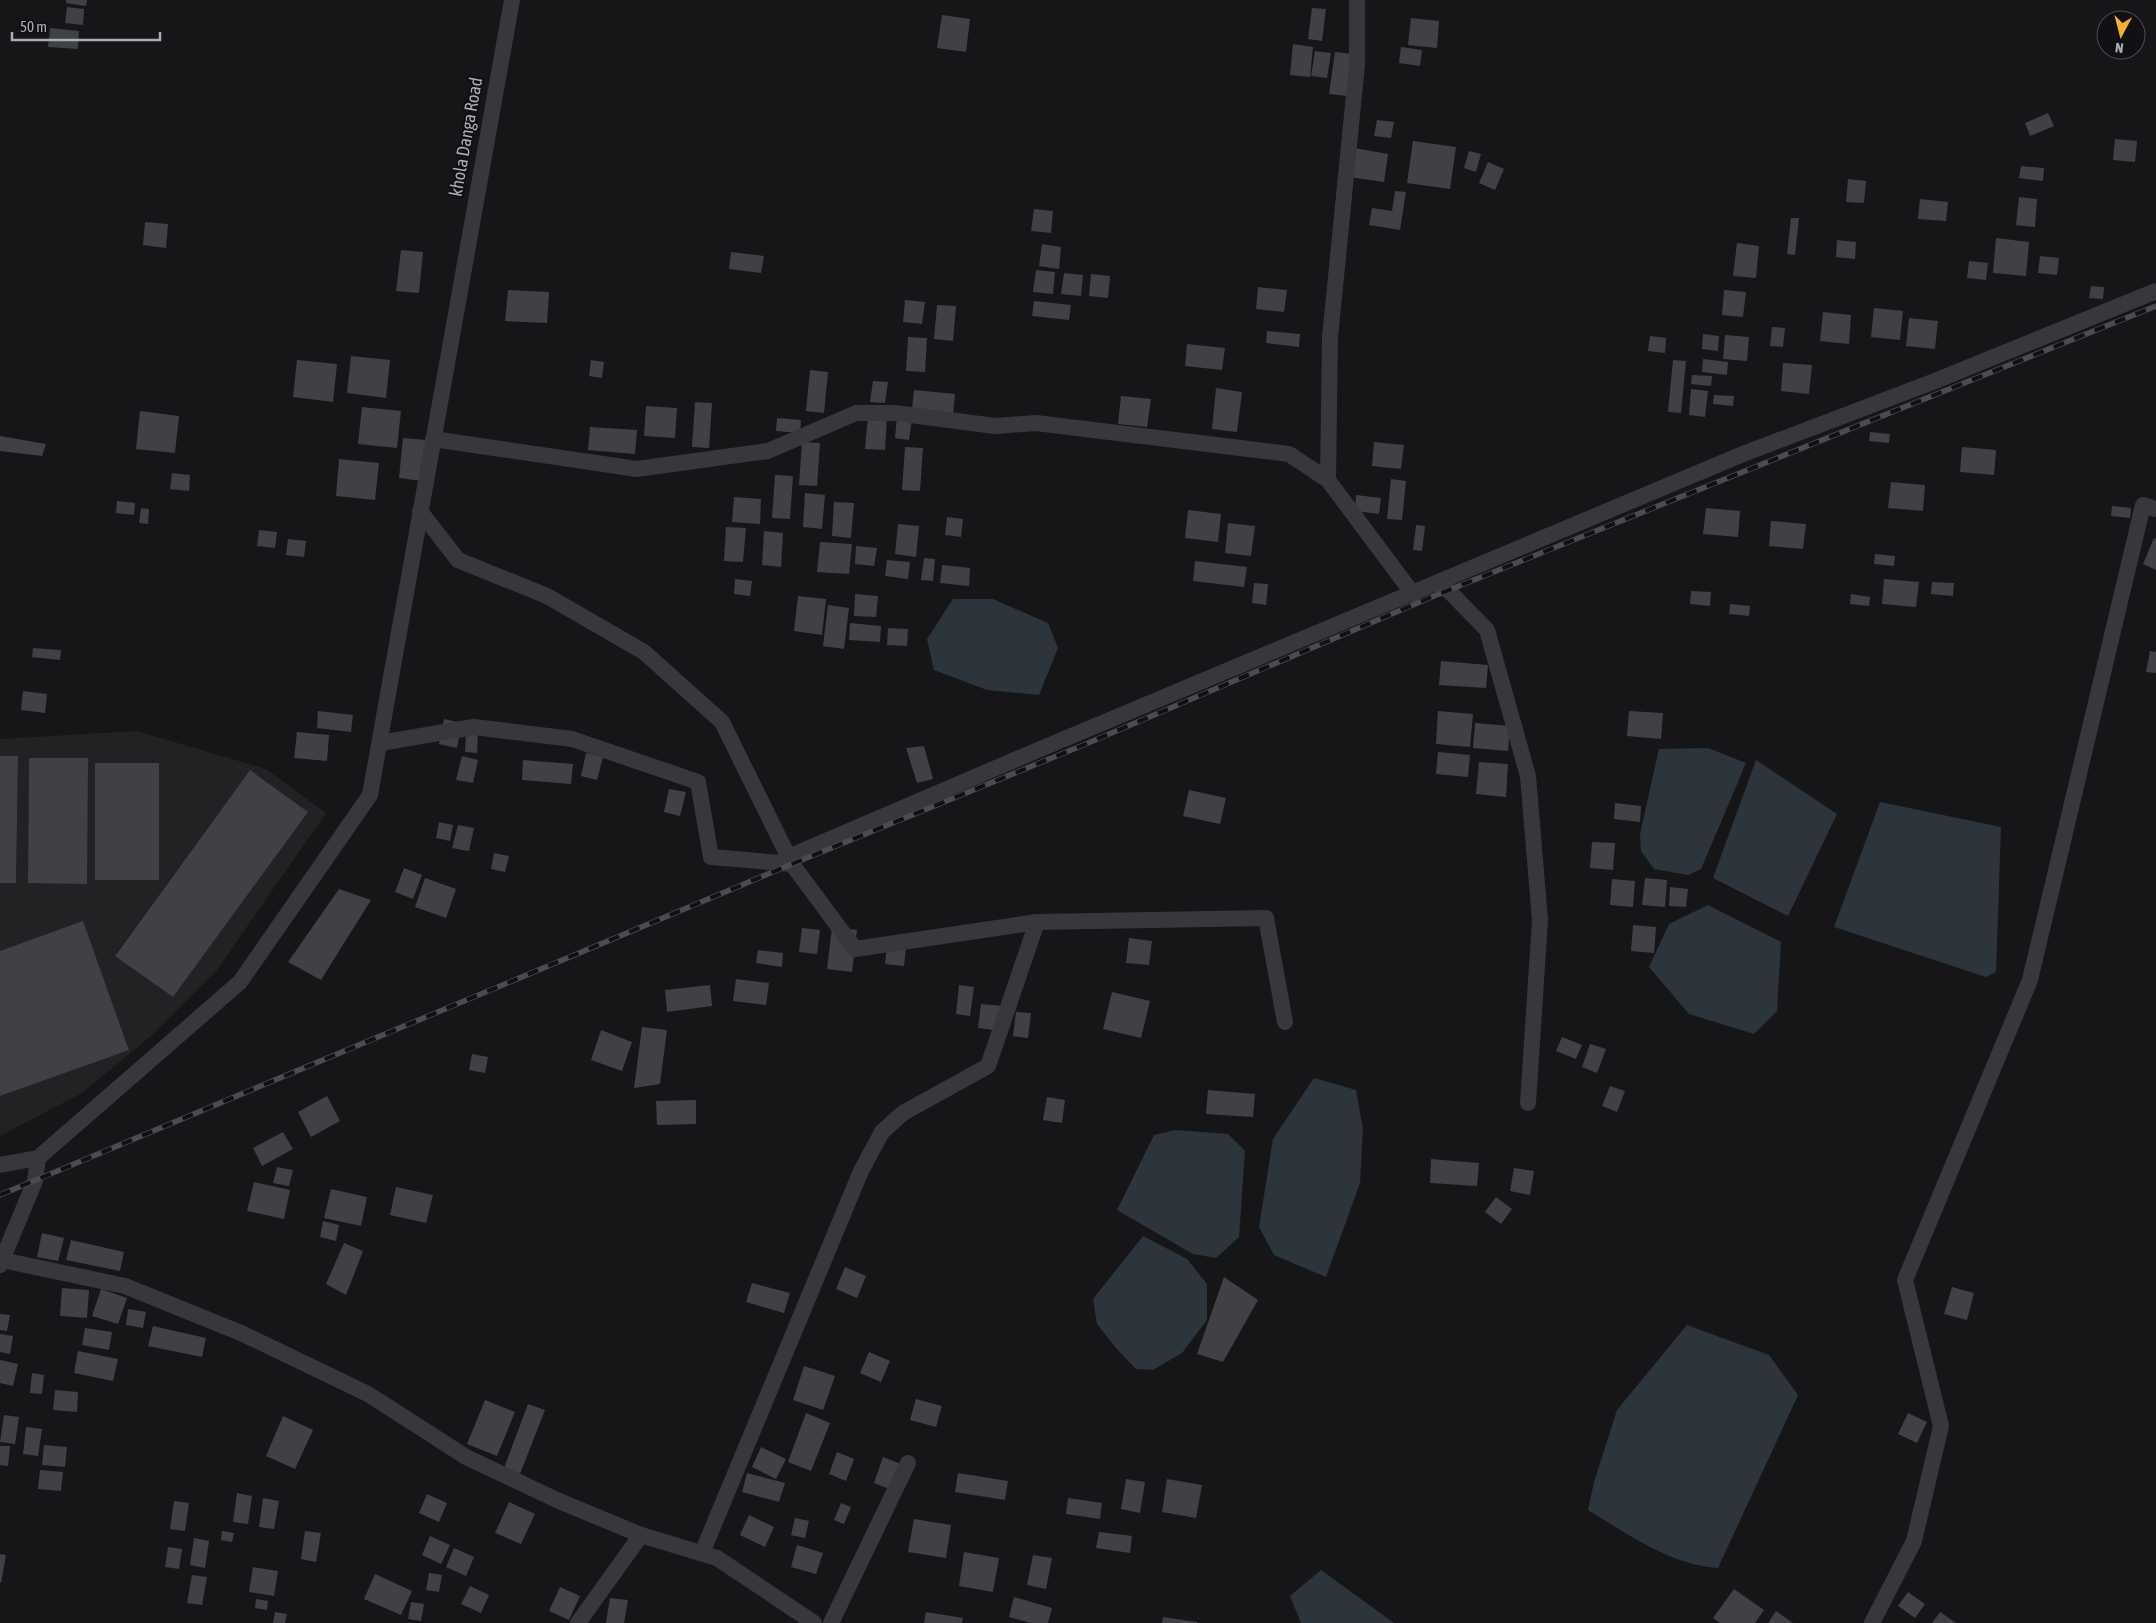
<svg xmlns="http://www.w3.org/2000/svg" width="2156" height="1623" viewBox="0 0 2156 1623" font-family="'Asap Condensed',sans-serif">
  <style>
    .built { fill: #222225; fill-rule: evenodd }
    .water { fill: #2c353c }
    .building { fill: #404145 }
    .lines { fill: none; stroke-linecap: round; stroke-linejoin: round }
    .street { stroke: #37383d; stroke-width: 16 }
    .rail-casing { stroke: #4a4c52; stroke-width: 5.5 }
    .rail { stroke: #111113; stroke-width: 4; stroke-dasharray: 11; stroke-linecap: butt }
    .labels { text-anchor: middle; stroke-width: 4.5; stroke-linejoin: round; paint-order: stroke }
    .street-label { font-size: 18px; fill: #a8adb8; stroke: #111113 }
  </style>
  <rect width="100%" height="100%" fill="#161618"/>
  <path class="built" d="M137,731l129,38 60,44 -109,157 -67,67 -68,56 -82,43v-40l129,-47 -46,-127 -83,29v-68h16l2,-127h-18v-17zM29,758h59l-60,125zM159,764v116h-64zM250,770l58,42 -135,185 -58,-42z"/>
  <g class="water">
    <path d="M953,599h40l55,24 10,25 -19,47 -52,-5 -53,-20 -7,-31z"/>
    <path d="M1708,748l38,15 -45,106 -13,6 -34,-6 -13,-18 -1,-17 19,-85z"/>
    <path d="M1756,760l81,54 -49,102 -75,-38z"/>
    <path d="M1880,802l121,25 -5,145 -10,5 -152,-50z"/>
    <path d="M1708,905l73,37 -4,69 -23,23 -65,-20 -40,-47 20,-43z"/>
    <path d="M1314,1078l42,12 7,39 -3,54 -34,94 -52,-22 -15,-28 14,-88z"/>
    <path d="M1175,1130l53,4 17,17 -6,86 -23,21 -23,-4 -76,-44 37,-75z"/>
    <path d="M1143,1236l44,23 20,25v36l-25,33 -29,17 -17,-1 -20,-21 -19,-24 -4,-25z"/>
    <path d="M1687,1325l82,30 29,40 -80,173c-48,-3 -90,-34 -130,-58l6,-28 23,-72z"/>
    <path d="M1321,1570l73,53h-93l-11,-27z"/>
  </g>
  <g class="building">
    <path d="M66,0h21l-1,6 -20,-3z"/>
    <path d="M67,7l17,2 -1,16 -18,-2z"/>
    <path d="M1312,8l14,1 -4,32 -14,-2z"/>
    <path d="M942,15l28,4 -4,33 -29,-4z"/>
    <path d="M1411,18l28,3 -2,27 -29,-3z"/>
    <path d="M50,28l29,3 -1,18 -30,-2z"/>
    <path d="M1293,44l20,3 -3,30 -20,-2z"/>
    <path d="M1401,47l21,3 -2,16 -21,-3z"/>
    <path d="M1315,51l16,2 -4,25 -16,-2z"/>
    <path d="M1335,52l18,2 -6,42 -18,-2z"/>
    <path d="M2048,113l6,13 -24,10 -5,-13z"/>
    <path d="M1377,120l17,2 -3,16 -17,-2z"/>
    <path d="M2115,139l22,2 -2,21 -22,-2z"/>
    <path d="M1413,141l43,6 -6,42 -43,-6z"/>
    <path d="M1354,148l34,6 -4,28 -35,-5z"/>
    <path d="M1469,151l12,3 -5,18 -12,-4z"/>
    <path d="M1488,162l16,7 -9,21 -16,-7z"/>
    <path d="M2021,166l23,2 -1,13 -24,-3z"/>
    <path d="M1848,179l18,2 -2,22 -18,-1z"/>
    <path d="M1395,191l11,1 -6,38 -31,-5 3,-17 20,3z"/>
    <path d="M2019,197l18,2 -2,28 -19,-2z"/>
    <path d="M1920,199l28,3 -2,19 -28,-2z"/>
    <path d="M1034,209l19,2 -2,22 -20,-2z"/>
    <path d="M1791,218h8l-4,37 -8,-1z"/>
    <path d="M145,222l23,2 -2,24 -23,-3z"/>
    <path d="M1996,238l33,4 -3,34 -33,-3z"/>
    <path d="M1837,240l19,2 -1,17 -19,-2z"/>
    <path d="M1737,243l22,3 -3,32 -23,-2z"/>
    <path d="M1042,244l19,3 -2,22 -20,-3z"/>
    <path d="M401,250l22,2 -4,41 -23,-2z"/>
    <path d="M731,252l33,4 -3,17 -32,-4z"/>
    <path d="M2040,256l19,2 -2,17 -19,-2z"/>
    <path d="M1969,261l19,2 -2,17 -19,-2z"/>
    <path d="M1036,270l19,2 -2,22 -20,-2z"/>
    <path d="M1064,273l19,2 -2,21 -20,-2z"/>
    <path d="M1091,274l19,2 -2,22 -19,-2z"/>
    <path d="M2091,286l13,1 -1,12 -14,-1z"/>
    <path d="M1258,287l29,3 -3,22 -28,-3z"/>
    <path d="M508,290l41,2 -2,31 -42,-2z"/>
    <path d="M1724,290l22,2 -3,25 -21,-2z"/>
    <path d="M905,300l20,2 -3,22 -19,-2z"/>
    <path d="M1034,301l37,4 -2,15 -37,-4z"/>
    <path d="M937,305l19,1 -3,35 -19,-2z"/>
    <path d="M1874,308l29,3 -3,29 -29,-3z"/>
    <path d="M1823,312l28,3 -2,29 -29,-3z"/>
    <path d="M1909,318l29,3 -3,28 -29,-3z"/>
    <path d="M1772,327l13,1 -2,19 -13,-1z"/>
    <path d="M1267,331l33,3 -1,13 -33,-4z"/>
    <path d="M1703,334l16,2 -1,15 -16,-2z"/>
    <path d="M1725,335l24,2 -2,24 -24,-2z"/>
    <path d="M1650,336l16,2 -1,15 -17,-2z"/>
    <path d="M908,337l19,1 -2,34 -19,-1z"/>
    <path d="M1187,344l38,4 -3,22 -37,-4z"/>
    <path d="M351,356l39,4 -4,38 -39,-5z"/>
    <path d="M1703,359l25,3 -1,13 -25,-3z"/>
    <path d="M297,360l40,4 -4,38 -40,-5z"/>
    <path d="M591,360l13,2 -2,16 -13,-2z"/>
    <path d="M1673,360l13,1 -5,52 -13,-1z"/>
    <path d="M1783,363l29,2 -3,29 -28,-3z"/>
    <path d="M810,370l18,2 -4,41 -18,-2z"/>
    <path d="M1692,375l20,1 -1,10 -20,-2z"/>
    <path d="M873,381l15,1 -3,21 -15,-1z"/>
    <path d="M1216,388l26,4 -5,40 -25,-3z"/>
    <path d="M1691,389l17,2 -3,26 -16,-2z"/>
    <path d="M914,390l41,4 -2,20 -41,-5z"/>
    <path d="M1714,395l20,1 -1,10 -20,-2z"/>
    <path d="M1121,396l30,3 -4,28 -29,-3z"/>
    <path d="M695,402l17,1 -3,45 -17,-1z"/>
    <path d="M646,406l31,2 -2,30 -31,-2z"/>
    <path d="M362,407l39,4 -4,37 -39,-4z"/>
    <path d="M140,411l39,5 -4,37 -39,-4z"/>
    <path d="M868,415l19,1 -2,34 -20,-1z"/>
    <path d="M897,416l15,2 -3,22 -14,-2z"/>
    <path d="M777,418l24,2 -1,13 -24,-2z"/>
    <path d="M590,427l47,3 -2,24 -47,-4z"/>
    <path d="M1870,432l20,2 -1,9 -20,-2z"/>
    <path d="M0,436l46,8 -4,12 -42,-5z"/>
    <path d="M403,438l23,2 -4,41 -23,-3z"/>
    <path d="M802,442l18,1 -3,43 -18,-1z"/>
    <path d="M1374,442l30,3 -3,24 -29,-3z"/>
    <path d="M905,447l18,1 -3,43 -18,-1z"/>
    <path d="M1962,447l34,3 -2,25 -34,-3z"/>
    <path d="M339,459l40,4 -4,37 -39,-4z"/>
    <path d="M172,473l18,2 -1,16 -19,-2z"/>
    <path d="M775,475l18,1 -3,43 -18,-1z"/>
    <path d="M1391,479l15,2 -4,39 -15,-1z"/>
    <path d="M1891,482l34,3 -2,26 -35,-3z"/>
    <path d="M805,493l20,2 -3,34 -19,-2z"/>
    <path d="M1356,495l25,3 -2,16 -24,-3z"/>
    <path d="M734,497l27,2 -1,25 -28,-2z"/>
    <path d="M117,501l18,2 -1,12 -18,-2z"/>
    <path d="M834,502l20,1 -3,35 -19,-2z"/>
    <path d="M2112,506l19,2 -1,10 -19,-2z"/>
    <path d="M141,508l8,1 -1,15 -9,-1z"/>
    <path d="M1706,508l34,3 -2,26 -35,-3z"/>
    <path d="M1188,510l33,4 -3,28 -33,-4z"/>
    <path d="M947,517l16,2 -2,18 -16,-2z"/>
    <path d="M1771,521l35,3 -3,25 -34,-3z"/>
    <path d="M1228,523l27,3 -4,30 -26,-3z"/>
    <path d="M898,524l21,2 -3,31 -21,-3z"/>
    <path d="M1416,525l9,1 -3,25 -9,-1z"/>
    <path d="M726,527l20,1 -3,34 -19,-1z"/>
    <path d="M259,530l18,2 -2,16 -18,-2z"/>
    <path d="M764,531l19,2 -2,34 -19,-2z"/>
    <path d="M2154,538l2,1v31l-13,-6z"/>
    <path d="M288,539l18,2 -2,16 -18,-2z"/>
    <path d="M820,542l32,2 -3,30 -32,-2z"/>
    <path d="M856,546l21,2 -3,18 -19,-2z"/>
    <path d="M1875,554l20,2 -1,10 -20,-2z"/>
    <path d="M924,558l11,1 -2,22 -12,-1z"/>
    <path d="M887,560l23,2 -2,17 -23,-3z"/>
    <path d="M1195,561l52,6 -3,20 -51,-6z"/>
    <path d="M942,565l28,3 -1,18 -29,-3z"/>
    <path d="M735,579l17,2 -2,15 -16,-2z"/>
    <path d="M1884,579l35,3 -3,25 -34,-3z"/>
    <path d="M1932,582l22,1 -1,13 -22,-2z"/>
    <path d="M1254,583l14,1 -2,21 -14,-2z"/>
    <path d="M1691,591l20,1 -1,14 -20,-2z"/>
    <path d="M855,594l23,2 -2,21 -22,-1z"/>
    <path d="M1851,594l19,3 -1,9 -19,-2z"/>
    <path d="M798,596l28,3 -4,36 -28,-4z"/>
    <path d="M1730,604l20,2 -1,10 -20,-2z"/>
    <path d="M828,605l21,3 -5,41 -21,-3z"/>
    <path d="M850,623l31,3 -1,16 -31,-2z"/>
    <path d="M888,628l20,1 -1,17 -20,-1z"/>
    <path d="M33,648l28,2 -1,10 -28,-3z"/>
    <path d="M2150,651l6,1v21l-10,-1z"/>
    <path d="M1441,661l47,4 -2,23 -47,-3z"/>
    <path d="M23,691l24,3 -2,19 -24,-3z"/>
    <path d="M318,711l35,4 -2,17 -34,-4z"/>
    <path d="M1438,711l35,3 -3,33 -34,-3z"/>
    <path d="M1629,711l34,2 -2,26 -34,-3z"/>
    <path d="M444,719l18,4 -5,25 -18,-4z"/>
    <path d="M1475,723l35,3 -2,25 -35,-3z"/>
    <path d="M297,732l32,3 -2,26 -33,-3z"/>
    <path d="M466,734h12l-1,19 -12,-1z"/>
    <path d="M924,746l9,33 -16,4 -11,-35z"/>
    <path d="M1438,752l32,3 -2,22 -32,-3z"/>
    <path d="M586,753l17,4 -6,23 -16,-4z"/>
    <path d="M0,756h18l-2,127h-16z"/>
    <path d="M462,756l16,4 -5,23 -17,-3z"/>
    <path d="M29,758h59l-1,126 -59,-1z"/>
    <path d="M523,760l50,4 -2,20 -49,-4z"/>
    <path d="M1479,762l29,2 -2,33 -30,-3z"/>
    <rect x="95" y="763" width="64" height="117"/>
    <path d="M250,770l58,42 -135,185 -58,-41z"/>
    <path d="M669,789l17,3 -6,24 -16,-4z"/>
    <path d="M1189,790l37,8 -6,26 -37,-8z"/>
    <path d="M1615,803l26,3 -1,16 -26,-3z"/>
    <path d="M439,822l14,3 -3,16 -14,-3z"/>
    <path d="M458,825l16,3 -5,23 -17,-3z"/>
    <path d="M1592,842l23,1 -2,27 -23,-2z"/>
    <path d="M494,853l15,3 -4,16 -14,-3z"/>
    <path d="M404,868l18,7 -9,24 -18,-7z"/>
    <path d="M425,878l31,11 -10,29 -31,-11z"/>
    <path d="M1645,878l22,2 -2,27 -23,-2z"/>
    <path d="M1612,879l23,2 -2,26 -23,-2z"/>
    <path d="M1670,887l18,2 -2,18 -17,-1z"/>
    <path d="M339,889l32,11 -50,80 -33,-18z"/>
    <path d="M83,921l46,129 -129,46v-145z"/>
    <path d="M1633,925l23,2 -2,26 -23,-2z"/>
    <path d="M832,927l25,3 -5,42 -25,-3z"/>
    <path d="M802,928l18,2 -3,24 -18,-2z"/>
    <path d="M1129,938l23,3 -3,24 -23,-2z"/>
    <path d="M887,945l19,2 -2,19 -19,-2z"/>
    <path d="M758,950l25,3 -1,14 -26,-4z"/>
    <path d="M736,979l33,4 -3,22 -33,-4z"/>
    <path d="M710,985l2,21 -45,6 -2,-22z"/>
    <path d="M959,985l15,2 -4,29 -14,-2z"/>
    <path d="M1112,992l38,9 -9,37 -38,-9z"/>
    <path d="M981,1004l23,2 -3,25 -23,-3z"/>
    <path d="M1016,1012l15,1 -3,25 -15,-2z"/>
    <path d="M642,1027l25,3 -7,54 -26,4z"/>
    <path d="M601,1030l31,12 -10,29 -31,-11z"/>
    <path d="M1562,1037l20,8 -6,14 -20,-8z"/>
    <path d="M1590,1044l16,5 -9,24 -15,-6z"/>
    <path d="M472,1054l16,3 -3,16 -16,-3z"/>
    <path d="M1610,1086l15,5 -8,21 -15,-6z"/>
    <path d="M1208,1090l47,4 -2,23 -47,-3z"/>
    <path d="M327,1096l13,25 -29,16 -13,-25z"/>
    <path d="M1047,1097l18,3 -3,23 -19,-3z"/>
    <path d="M696,1100v24l-39,1 -1,-24z"/>
    <path d="M283,1132l10,17 -31,17 -9,-18z"/>
    <path d="M1431,1159l48,4 -2,23 -47,-3z"/>
    <path d="M277,1167l16,3 -4,16 -16,-3z"/>
    <path d="M1514,1168l20,3 -4,24 -20,-4z"/>
    <path d="M254,1182l36,8 -6,29 -37,-8z"/>
    <path d="M396,1187l37,8 -7,28 -36,-8z"/>
    <path d="M331,1189l36,8 -6,29 -37,-8z"/>
    <path d="M1496,1197l16,12 -11,15 -16,-12z"/>
    <path d="M323,1221l16,4 -3,16 -16,-4z"/>
    <path d="M42,1233l22,5 -6,23 -21,-4z"/>
    <path d="M71,1240l53,12 -4,19 -54,-11z"/>
    <path d="M344,1243l19,8 -17,44 -20,-11z"/>
    <path d="M845,1267l21,9 -9,22 -21,-9z"/>
    <path d="M1224,1277l34,23 -35,62 -26,-8z"/>
    <path d="M752,1283l38,10 -6,20 -38,-11z"/>
    <path d="M1952,1287l22,6 -7,27 -23,-6z"/>
    <path d="M62,1288l27,2 -2,28 -27,-2z"/>
    <path d="M101,1289l26,9 -9,26 -26,-8z"/>
    <path d="M128,1309l18,3 -3,16 -17,-3z"/>
    <path d="M0,1314l10,1 -3,16 -7,-1z"/>
    <path d="M153,1326l53,12 -4,19 -54,-11z"/>
    <path d="M85,1328l27,4 -3,18 -27,-5z"/>
    <path d="M0,1334l13,2 -3,18 -10,-2z"/>
    <path d="M78,1351l40,8 -5,22 -39,-8z"/>
    <path d="M869,1352l21,9 -9,21 -21,-9z"/>
    <path d="M0,1360l18,4 -5,22 -13,-3z"/>
    <path d="M804,1366l31,10 -12,34 -30,-10z"/>
    <path d="M32,1373l12,2 -2,19 -12,-1z"/>
    <path d="M55,1390l23,2 -1,20 -24,-2z"/>
    <path d="M916,1399l26,7 -6,21 -26,-7z"/>
    <path d="M485,1400l30,12 -18,44 -30,-12z"/>
    <path d="M528,1404l17,6 -25,64 -16,-6z"/>
    <path d="M806,1413l24,10 -19,48 -23,-9z"/>
    <path d="M1908,1413l19,9 -10,21 -19,-9z"/>
    <path d="M4,1415l15,2 -4,27 -15,-2z"/>
    <path d="M283,1416l30,14 -18,39 -29,-13z"/>
    <path d="M26,1427l16,2 -4,27 -15,-2z"/>
    <path d="M44,1445l23,2 -2,20 -23,-2z"/>
    <path d="M0,1446h10l-2,20 -8,-1z"/>
    <path d="M761,1447l25,12 -10,20 -24,-12z"/>
    <path d="M837,1452l17,7 -8,22 -17,-7z"/>
    <path d="M883,1457l18,7 -9,26 -18,-7z"/>
    <path d="M40,1470l23,2 -2,19 -23,-2z"/>
    <path d="M747,1473l38,10 -6,19 -37,-10z"/>
    <path d="M958,1473l50,8 -3,19 -50,-8z"/>
    <path d="M1126,1479l19,3 -5,31 -19,-4z"/>
    <path d="M1167,1479l35,6 -6,33 -34,-6z"/>
    <path d="M237,1493l15,3 -4,28 -15,-2z"/>
    <path d="M427,1494l20,9 -8,19 -20,-9z"/>
    <path d="M263,1498l16,3 -5,28 -15,-2z"/>
    <path d="M1068,1498l34,5 -2,16 -34,-5z"/>
    <path d="M174,1501l15,2 -4,28 -15,-2z"/>
    <path d="M509,1502l26,12 -14,30 -26,-11z"/>
    <path d="M841,1503l10,4 -7,17 -10,-4z"/>
    <path d="M749,1515l25,12 -9,20 -25,-12z"/>
    <path d="M795,1518l14,3 -4,17 -14,-3z"/>
    <path d="M914,1519l37,6 -5,33 -38,-6z"/>
    <path d="M222,1531l12,2 -2,9 -11,-2z"/>
    <path d="M305,1531l16,2 -5,29 -15,-3z"/>
    <path d="M1099,1532l33,4 -2,17 -34,-5z"/>
    <path d="M430,1536l20,9 -9,19 -19,-9z"/>
    <path d="M194,1538l15,3 -4,27 -15,-3z"/>
    <path d="M797,1545l26,8 -7,21 -25,-7z"/>
    <path d="M168,1547l14,2 -3,20 -14,-2z"/>
    <path d="M454,1548l20,9 -8,19 -20,-9z"/>
    <path d="M964,1552l35,6 -6,34 -34,-6z"/>
    <path d="M0,1554l6,1 -5,28 -1,-1z"/>
    <path d="M1033,1555l19,3 -6,31 -19,-4z"/>
    <path d="M253,1567l25,4 -4,25 -25,-4z"/>
    <path d="M429,1573l13,2 -3,17 -13,-2z"/>
    <path d="M375,1574l37,17 -11,24 -37,-16z"/>
    <path d="M192,1575l15,2 -5,28 -15,-2z"/>
    <path d="M470,1586l19,9 -8,18 -20,-9z"/>
    <path d="M560,1587l20,9 -11,24 -20,-9z"/>
    <path d="M1734,1589l30,21 -9,13h-35l-7,-5z"/>
    <path d="M1908,1592l17,12 -10,14 -17,-12z"/>
    <path d="M1014,1597l38,11 -4,15h-17l-22,-6z"/>
    <path d="M610,1598l18,2 -4,23h-18z"/>
    <path d="M256,1599l12,2 -1,9 -12,-2z"/>
    <path d="M411,1602l13,2 -3,17 -13,-2z"/>
    <path d="M1776,1611l17,12h-25z"/>
    <path d="M275,1612l12,2 -2,9h-12z"/>
    <path d="M926,1612l37,6 -1,5h-38z"/>
    <path d="M1940,1612l16,11h-24z"/>
    <path d="M1163,1617l34,5v1h-35z"/>
  </g>
  <g class="lines">
    <g class="street">
      <path d="M1357,0v65l-27,272 -2,143 85,114"/>
      <path d="M433,439l204,30 131,-18 88,-38h39l100,13 41,-3 253,31 39,26"/>
      <path d="M420,511l38,49 89,36 97,56 78,70 70,142 63,85 182,-27 229,-4 19,104"/>
      <path d="M1438,584l11,7 38,39 41,146 12,144 -12,183"/>
      <path d="M380,743l94,-16 98,12 126,43 13,75 81,7"/>
      <path d="M788,857l250,-107 705,-296 192,-73 221,-90"/>
      <path d="M0,1165l38,-7 202,-176 130,-187 142,-795"/>
      <path d="M2,1260l123,26 116,47 127,61 98,63 93,44 82,34"/>
      <path d="M0,1265l35,-84 3,-23"/>
      <path d="M702,1553l159,-382 21,-39 21,-19 85,-47 49,-144"/>
      <path d="M578,1623l63,-88 76,23 97,65"/>
      <path d="M831,1623l77,-160"/>
      <path d="M1872,1623l42,-82 27,-115 -36,-146 125,-300 113,-475 13,4"/>
    </g>
    <defs>
      <path id="rail" d="M0,1195l792,-331 289,-118 353,-150 722,-290"/>
    </defs>
    <use href="#rail" class="rail-casing"/>
    <use href="#rail" class="rail"/>
  </g>
  <g class="labels">
    <g class="street-label">
      <text transform="translate(466 137) rotate(-80)" y="6">khola Danga Road</text>
    </g>
  </g>
  <g transform="translate(2121 35) rotate(187)"><circle r="24" fill="#111113" stroke="#4d4f55"/>
  <path d="M0-4L9 19L0 12L-9 19Z" fill="#f2b134"/>
  <text y="-8" font-size="14" font-weight="bold" text-anchor="middle" fill="#a8adb8">N</text>
  </g>
  <path d="M12 32v8h148v-8" fill="none" stroke="#a8adb8" stroke-width="2.5"/>
  <text x="20" y="32" font-size="15" fill="#a8adb8" stroke="#111113" stroke-width="4" paint-order="stroke">50 m</text>
</svg>
